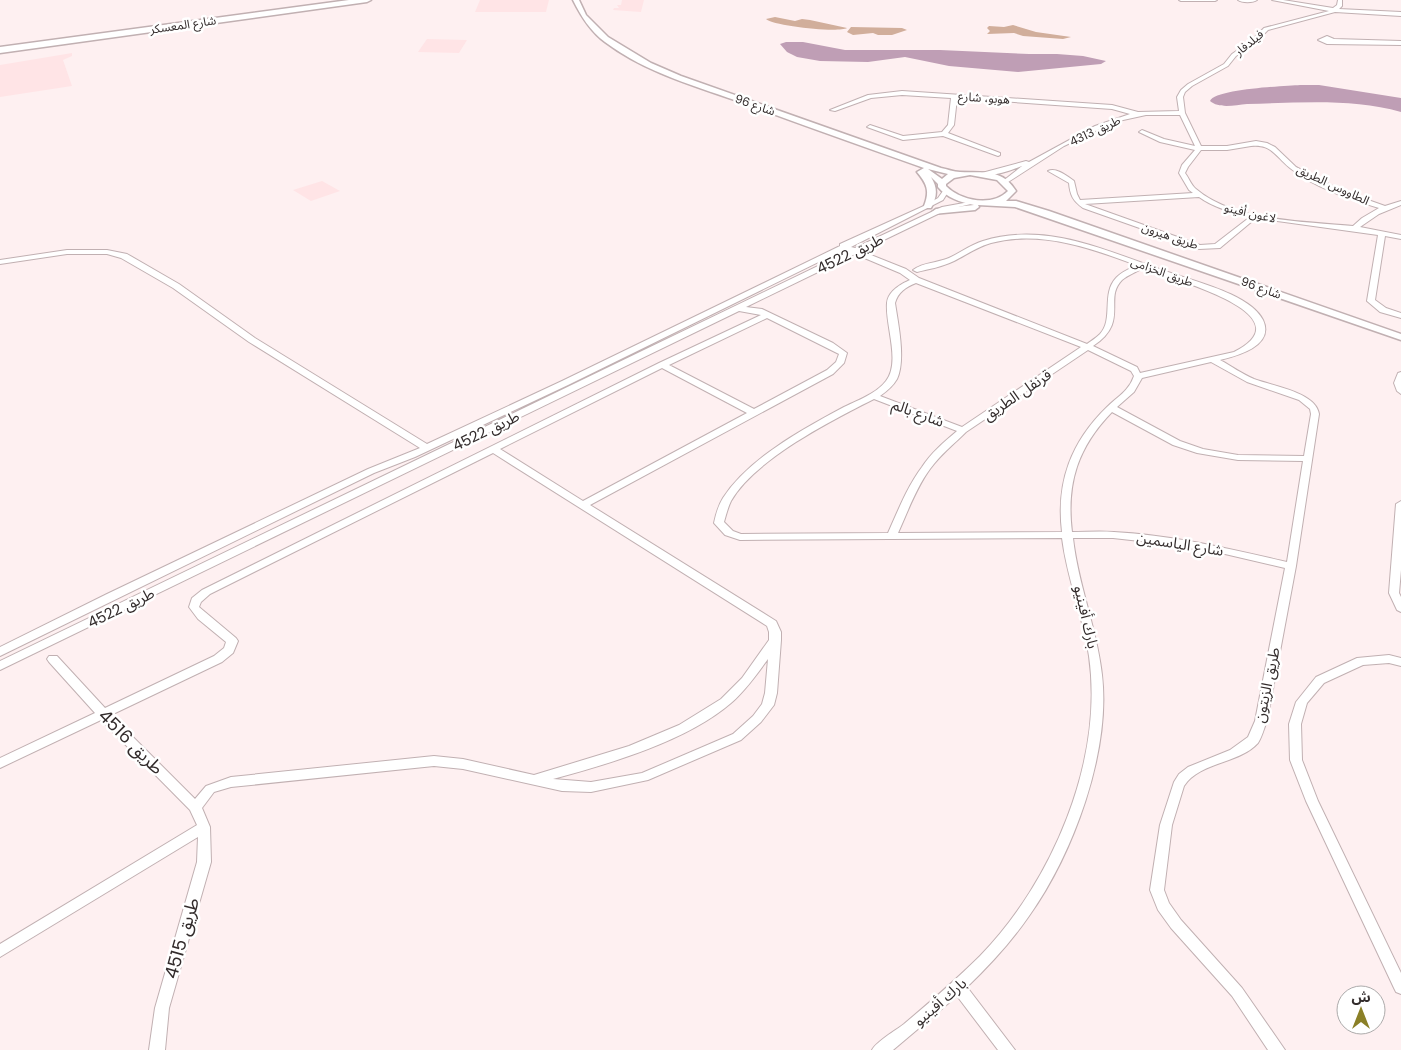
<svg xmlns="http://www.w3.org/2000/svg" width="1401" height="1050" viewBox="0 0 1401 1050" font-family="Poppins,'Noto Sans Arabic',sans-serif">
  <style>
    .built { fill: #ffe4e6 }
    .forest { fill: #d1ae9b }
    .water { fill: #bf9eb5 }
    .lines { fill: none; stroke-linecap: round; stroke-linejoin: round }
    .minor-casing { stroke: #c1b0b2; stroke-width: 2 }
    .tertiary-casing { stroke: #c1b0b2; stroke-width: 3 }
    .primary-casing { stroke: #c1b0b2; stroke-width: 3 }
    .minor { fill: #fff; fill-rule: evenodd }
    .tertiary { fill: #fff; fill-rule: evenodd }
    .primary { fill: #fff; fill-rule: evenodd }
    .labels { text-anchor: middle; stroke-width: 5; stroke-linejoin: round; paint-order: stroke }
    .far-street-label { font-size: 12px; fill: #332c2c; stroke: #fff }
    .street-label { font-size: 15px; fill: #332c2c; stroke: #fff }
    .near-street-label { font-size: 18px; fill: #332c2c; stroke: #fff }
  </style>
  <rect width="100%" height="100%" fill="#fef0f1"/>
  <g class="built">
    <path d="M480,0h69l-3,12h-71z"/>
    <path d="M622,0h22l-3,12 -28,-2 1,-2h5l-2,-3h4z"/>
    <path d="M427,39l40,1 -8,13 -41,-1z"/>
    <path d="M72,53v3l-9,4 9,26 -72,11v-32z"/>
    <path d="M322,181l18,10 -29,10 -18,-11z"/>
  </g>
  <g class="forest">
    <path d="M775,17l20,4 7,-2 8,1 37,8c-9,5 -74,-2 -81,-9z"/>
    <path d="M1013,25l23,7 35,5 -8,2 -40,-3 -9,-3 -27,1 3,-3 -3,-3 2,-2 15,1z"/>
    <path d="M851,27l51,1 5,2 -15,5h-14l-5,-2 -20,2 -6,-3z"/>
  </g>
  <g class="water">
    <path d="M786,42h17l42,8h95l89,4h28l26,2 23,5 -5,3 -83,8 -69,-6 -44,-9 -37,5 -48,-1 -23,-4 -10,-5 -7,-8z"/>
    <path d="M1300,85h19l82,13v14c-49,-14 -103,-9 -154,-8 -12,1 -28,5 -37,-3 5,-12 75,-15 90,-16z"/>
  </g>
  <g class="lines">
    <defs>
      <g id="minor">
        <path d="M1179,0h38l-2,1h-34z"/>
        <path d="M1238,0h19c-4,3 -15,3 -19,0z"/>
        <path d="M1272,0h11l50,8 4,-3 1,-5h4v6l-3,3 62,3v4l-66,-4 -67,18 -13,13 -19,13 -8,10 -36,20 -7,6 -2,5 2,16 16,33h26l29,-5 11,2 8,4 21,20 44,23 45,16 16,-5v4l-22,9 -19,13 41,8v4l-16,-3 -10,64 11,8 15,5v5l-21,-6 -13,-11 11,-66 -122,-17 -36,30 -21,1 -116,-41c-10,-7 -13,-13 -14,-25l-21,-12c8,-4 19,5 26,10l3,13 3,6 113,-7 -4,-3 -10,-17 3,-8 13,-15 -35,-8 -21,-10 3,-2 22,9 31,7 -15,-31h-34l-32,7 -50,24 -59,38 -2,-1v-2l19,-15c-10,4 -35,13 -44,8l48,-13 3,1 66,-36 35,-12 -18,-5 -155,-11 -3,27 -6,8 52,20v2l-2,1 -55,-20 -40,4 -36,-13 3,-2 33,11 39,-4 6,-7 3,-27 -49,-3 -31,3 -36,13 -5,-1 38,-15 34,-4 210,14 26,7 41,-1 -2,-14 4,-7 7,-6 36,-20 8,-10 19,-13 13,-13 65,-17zM1251,146c21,-2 24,10 39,22 25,20 59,31 89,40l-17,10 -9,8c-49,-5 -118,-4 -157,-37 -5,-4 -7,-11 -11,-16l3,-6 13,-17h26zM1199,197c15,11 33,15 51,20l-35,27 -15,1 -115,-41z"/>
        <path d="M1327,36l7,3 67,2v4l-74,-1 -9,-4z"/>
        <path d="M943,191l5,1 -5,8 -92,47 4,1 87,-41 33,-6v2l-29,7 -85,41 45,18 13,9 168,66c4,-3 9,-6 13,-10 14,-15 1,-40 16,-56 5,-6 14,-9 20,-13 -45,-17 -96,-35 -145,-22 -14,4 -25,12 -37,18 -12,6 -25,8 -37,11l-4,-2c10,-8 25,-7 36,-12 11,-5 21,-13 34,-17 67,-21 131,14 194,34 24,8 74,21 86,45 12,26 -26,36 -43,40 11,6 22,14 34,19 18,7 62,13 65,35l-23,152 -29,155c-3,7 -5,16 -9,22 -19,21 -59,19 -74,43l-12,39 -8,65 5,13 12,17 61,68 43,62h-17l-36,-54 -61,-68 -13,-18 -8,-20 10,-65 14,-43 5,-8 9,-7 42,-17 18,-13 7,-16 30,-153 -60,-14 -67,-11 -45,-5h-40c5,47 24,90 29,137 9,77 -29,179 -73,241 -18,26 -39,49 -62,71l48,63h-17l-41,-54 -64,54h-21c5,-9 23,-19 32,-26 26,-22 52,-44 76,-68 72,-74 124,-195 109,-300 -6,-40 -22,-77 -27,-118l-322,2 -15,-5 -11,-12c2,-9 4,-17 9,-25 26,-40 80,-69 121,-91 14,-7 32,-13 42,-26 15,-19 -1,-56 1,-78 1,-12 14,-19 23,-23l-10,-7 -45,-19 -109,53 16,2 71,34 14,10 -3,10 -11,11 -243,131 186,116 5,11v8l-4,53 -3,12 -13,17 -20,18 -93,40 -57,12 -29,-1 -99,-22 -29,-3 -203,21 -17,5 -12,16 8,19 1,35 -42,146 -4,42h-16l6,-42 42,-146 1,-25 -198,120v-13l197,-119 -7,-15 -89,-90 -101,48v-10l95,-45 -46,-51 -2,-3 2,-3h8l48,52 109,-52 10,-8 2,-6 -28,-23 -9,-12 3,-9 10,-8 457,-227 102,-48 -22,-4 -739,359v-9l849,-410 -4,-2 -277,136 -153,72 -41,16 -374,183v-9l107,-53 261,-125 52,-21 -171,-106 -76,-54 -52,-30 -14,-4h-40l-67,10v-4l67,-10h40l20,4 52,30 76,54 172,106 135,-63 278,-135v-2l86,-39 12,-7zM1143,268c25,10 167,46 91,84l-94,21 -3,-6 -44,-21c37,-24 10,-47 29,-66 6,-5 14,-8 21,-12zM916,283l165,64 -119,80 -82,-31c7,-5 13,-10 17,-17 9,-19 1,-56 -2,-76 3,-11 11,-16 21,-20zM767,318l72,36 -3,8 -9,8 -73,39 -85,-44zM1088,350l43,21 3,5c-5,15 -17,21 -27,31 -36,35 -51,75 -45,125l-164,1c10,-22 18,-45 32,-64 10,-14 24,-25 36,-37zM1211,362l36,20 52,18 11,9 1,5 -7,42 -66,-1 -35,-6 -23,-8 -63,-34 17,-15 8,-14zM662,368l85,45 -164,88 -83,-52zM874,399l83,32c-13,11 -26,22 -35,36 -15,20 -24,44 -34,66l-147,1 -8,-3 -9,-9c2,-7 4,-15 7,-21 23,-41 101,-81 143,-102zM1112,412l61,33 24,8 41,7 65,1 -16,101c-57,-13 -114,-27 -173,-30 -14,-1 -28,0 -42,0 -6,-49 6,-85 40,-120zM493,453l274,173 2,6v8l-27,38 -21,21 -42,26 -50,21 -95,29 -71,-16 -29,-3 -203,21 -25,9 -11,13 -84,-84 111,-53 11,-9 5,-12 -2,-3 -37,-31 2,-5 9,-8zM768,659l-3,34 -3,11 -9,12 -20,18 -91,39 -51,9 -38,-3c56,-15 134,-38 178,-76 15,-13 26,-29 37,-44z"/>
        <path d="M1401,372v22l-4,-3 -3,-8 4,-10z"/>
        <path d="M1401,501v69l-2,23 2,4v15l-4,-2 -8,-17 7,-89z"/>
        <path d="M1389,655l12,3v8l-12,-3 -26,2 -39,18 -17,20 -6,21 1,36 16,41 83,172v21l-5,-2 -2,-4 -88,-187 -16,-41 -1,-36 7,-22 20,-25 41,-19z"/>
      </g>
      <path id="tertiary" d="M573,0h6l7,15 22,22 43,26 30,13 260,92c6,1 13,4 19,4 23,1 42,-4 56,19l-10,10h10l33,10 352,123v6l-386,-133 -37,-2 1,2 -4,3 -42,4 -1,-2 4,-3 38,-4c-14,-3 -27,-7 -36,-18v-3l-7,-7c7,11 6,20 0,31h-6l-1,-2c6,-15 3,-22 -7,-34l7,-4c-59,-21 -119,-42 -178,-64 -48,-17 -100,-31 -141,-62 -15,-11 -24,-26 -32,-42zM928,169l20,5 -6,5zM970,175l27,5 11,11c-16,16 -47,10 -62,-5v-2l8,-6z"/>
      <path id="primary" d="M349,0h22l-4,2 -367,51v-6z"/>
    </defs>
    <use href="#minor" class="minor-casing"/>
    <use href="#tertiary" class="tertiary-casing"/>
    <use href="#primary" class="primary-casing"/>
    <use href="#minor" class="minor"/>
    <use href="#tertiary" class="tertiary"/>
    <use href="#primary" class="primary"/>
  </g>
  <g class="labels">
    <g class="far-street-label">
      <text transform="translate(183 25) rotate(-8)" y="4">شارع المعسكر</text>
      <text transform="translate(1249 43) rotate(-39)" y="4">فيلدفار</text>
      <text transform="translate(984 98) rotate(4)" y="4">هوبو، شارع</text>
      <text transform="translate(755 105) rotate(19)" y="4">شارع 96</text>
      <text transform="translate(1095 131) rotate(-25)" y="4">طريق 4313</text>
      <text transform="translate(1333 185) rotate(25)" y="4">الطاووس الطريق</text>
      <text transform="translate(1250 213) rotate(13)" y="4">لاغون أفينو</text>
      <text transform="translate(1170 236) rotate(19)" y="4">طريق هيرون</text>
      <text transform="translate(1162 272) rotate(20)" y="4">طريق الخزامى</text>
      <text transform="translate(1261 288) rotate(20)" y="4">شارع 96</text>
    </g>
    <g class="street-label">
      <text transform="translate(850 254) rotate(-26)" y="5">طريق 4522</text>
      <text transform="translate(1017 395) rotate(-34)" y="5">قرنفل الطريق</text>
      <text transform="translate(918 413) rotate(20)" y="5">شارع بالم</text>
      <text transform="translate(486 431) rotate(-26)" y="5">طريق 4522</text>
      <text transform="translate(1180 544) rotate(9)" y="5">شارع الياسمين</text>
      <text transform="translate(121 608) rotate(-26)" y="5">طريق 4522</text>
      <text transform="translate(1086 617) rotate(77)" y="5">بارك أفينيو</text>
      <text transform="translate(1267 685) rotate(-78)" y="5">طريق الزيتون</text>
      <text transform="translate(940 1002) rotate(-41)" y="5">بارك أفينيو</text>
    </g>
    <g class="near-street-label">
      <text transform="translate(131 742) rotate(45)" y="6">طريق 4516</text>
      <text transform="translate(182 938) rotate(-74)" y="6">طريق 4515</text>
    </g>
  </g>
  <g transform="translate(1361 1010)"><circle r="24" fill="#ffffff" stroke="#adabab"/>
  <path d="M0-4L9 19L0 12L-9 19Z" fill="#8b8027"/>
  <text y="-8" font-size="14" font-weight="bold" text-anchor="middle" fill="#332c2c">ش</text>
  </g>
</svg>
